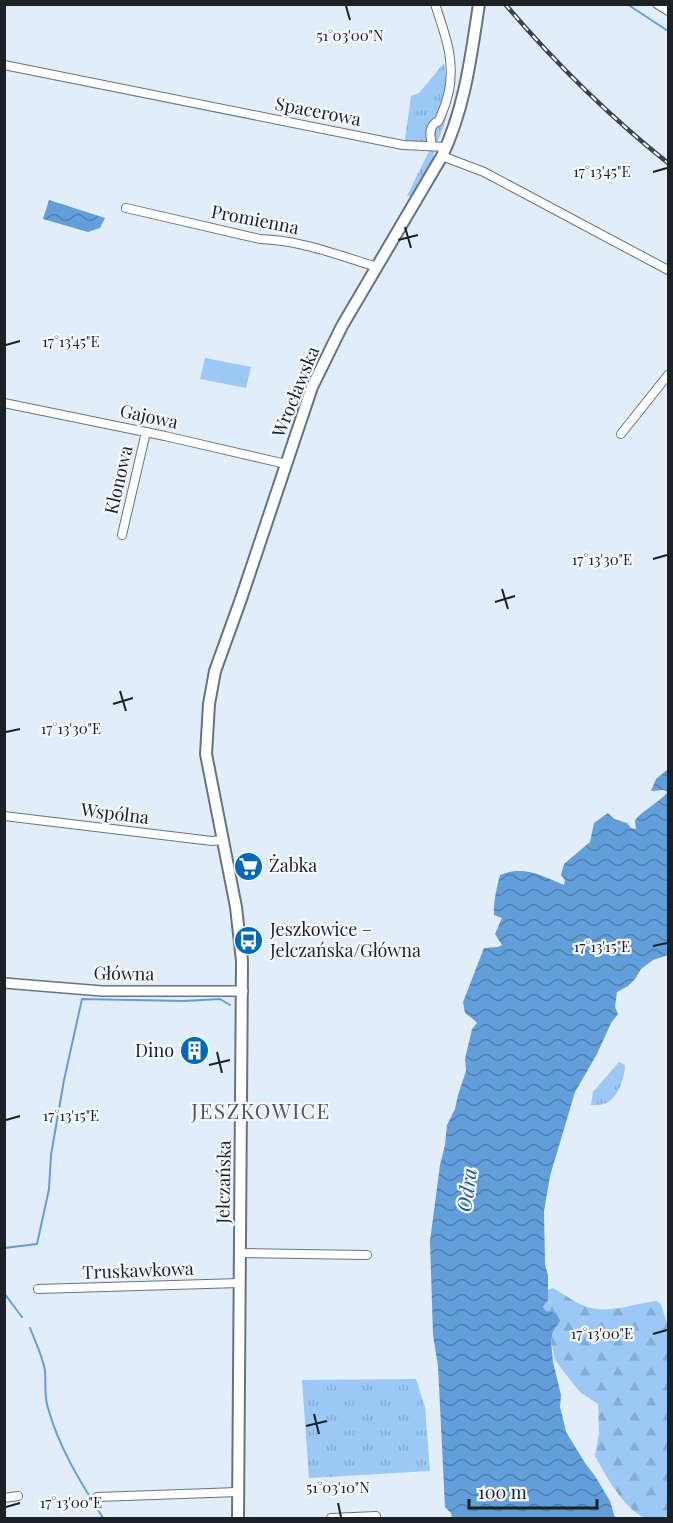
<svg xmlns="http://www.w3.org/2000/svg" width="673" height="1523" viewBox="0 0 673 1523" font-family="'Playfair Display',serif">
  <style>
    .grass { fill: url(#grass-tufts) }
    .forest { fill: url(#forest-firs) }
    .pitch { fill: #9bc8f5 }
    .water { fill: url(#water-waves) }
    .lines { fill: none; stroke-linecap: round; stroke-linejoin: round }
    .stream { stroke: #629eda; stroke-width: 2 }
    .minor-casing { stroke: #69737d; stroke-width: 10 }
    .tertiary-casing { stroke: #69737d; stroke-width: 12 }
    .secondary-casing { stroke: #69737d; stroke-width: 14 }
    .minor { stroke: #fff; stroke-width: 8 }
    .tertiary { stroke: #fff; stroke-width: 9 }
    .secondary { stroke: #fff; stroke-width: 10 }
    .rail-casing { stroke: #3d4348; stroke-width: 4.5 }
    .rail { stroke: #f5f9fe; stroke-width: 2; stroke-dasharray: 7; stroke-linecap: butt }
    .ticks { fill: none; stroke: #1c2125; stroke-width: 2 }
    .labels { text-anchor: middle; stroke-width: 4.5; stroke-linejoin: round; paint-order: stroke }
    .street-label { font-size: 18px; fill: #1c2125; stroke: #f5f9fe }
    .poi-label { font-size: 18px; fill: #1c2125; stroke: #f5f9fe; text-anchor: start }
    .water-label { font-size: 20px; font-style: italic; fill: #1a5a92; stroke: #f5f9fe }
    .quarter-label { font-size: 21px; letter-spacing: 1.5px; fill: #4f5963; stroke: #f5f9fe }
    .ticks-label { font-size: 15px; text-anchor: middle; fill: #1c2125; stroke: #f5f9fe; stroke-width: 4.5; stroke-linejoin: round; paint-order: stroke }
  </style>
  <defs>
    <pattern id="grass-tufts" width="24" height="20" patternUnits="userSpaceOnUse" patternTransform="scale(1.5)"><rect width="24" height="20" fill="#9bc8f5"/><path d="M3 7l-1-3M5 7V3M7 7l1-3M15 17l-1-3M17 17v-4M19 17l1-3" fill="none" stroke="#85acd2"/></pattern>
    <pattern id="forest-firs" width="22" height="20" patternUnits="userSpaceOnUse" patternTransform="scale(1.5)"><rect width="22" height="20" fill="#9bc8f5"/><path d="M5 1l3.5 6h-7zM16 11l3.5 6h-7z" fill="#85acd2"/></pattern>
    <pattern id="water-waves" width="16" height="10" patternUnits="userSpaceOnUse" patternTransform="scale(1.5)"><rect width="16" height="10" fill="#629eda"/><path d="M0 5q4-4 8 0t8 0" fill="none" stroke="#5080b1"/></pattern>
  </defs>
  <rect width="100%" height="100%" fill="#e1edf9"/>
  <g class="grass">
    <path d="M444,63l2,16v15l5,5 -7,26 -10,26 -1,11 -17,28 -6,6h-3l22,-45 -25,-4 7,-51 8,-3z"/>
    <path d="M619,1062l6,3c0,12 -7,33 -19,38 -4,2 -10,2 -15,2l2,-13z"/>
    <path d="M416,1379l9,28 5,64 -121,7 -7,-98z"/>
  </g>
  <path class="forest" d="M553,1288c12,7 25,17 38,20 22,5 45,-5 66,-7l4,4 7,21v192c-6,0 -17,2 -23,0 -22,-10 -39,-42 -50,-62l4,-23 -1,-29 -17,-11 -7,-8 -19,-25 -4,-19 2,-10 -7,-20 -3,-4 5,-7v-10z"/>
  <path class="pitch" d="M205,358l46,9 -5,21 -46,-9z"/>
  <g class="water">
    <path d="M49,200l56,18 -5,10 -12,4 -45,-13z"/>
    <path d="M668,769v186l-15,5 -12,9 -6,10 -7,7 -11,6 -2,15 3,7 -7,9 -14,31 -22,38 -25,84 -6,35 1,54 3,10v25l-5,7 3,4 10,2 4,8 -7,10 -2,10 2,21 8,33 -1,12 4,16 2,9 19,31 10,13 15,25 5,17h-163l-1,-5 -6,-6 -7,-141 -5,-31 -3,-94 10,-76 5,-20 2,-20 8,-16 3,-14 8,-24 -1,-12 7,-30 5,-6 -4,-4 -8,-6 -2,-11 21,-54 14,-1 4,-2 -7,-11 7,-16 -8,-3c-1,-12 3,-28 6,-40 24,-10 42,1 64,10l1,-5 -4,-5 3,-11 26,-22 4,-19 14,-10 6,6 13,4 4,5 5,1 -1,-9c10,-11 23,-17 33,-28l-4,-2 -13,1 5,-12z"/>
  </g>
  <g class="lines">
    <g class="stream">
      <path d="M627,4l41,27"/>
      <path d="M4,1248l33,-4 12,-55 2,-34 13,-75 18,-81 102,2 36,-2 10,6"/>
      <path d="M4,1293l18,24"/>
      <path d="M30,1328c5,13 13,29 15,43 1,12 -1,25 3,37 11,40 33,75 55,110"/>
    </g>
    <defs>
      <g id="minor">
        <path d="M657,4l11,7"/>
        <path d="M4,65l399,80 43,2"/>
        <path d="M432,146c-1,-7 -4,-16 2,-22 6,-6 2,2 6,-6 4,-9 7,-18 9,-27 6,-33 -4,-56 -14,-87"/>
        <path d="M442,156l42,16 184,98"/>
        <path d="M126,208l134,31c40,1 78,16 117,28"/>
        <path d="M4,403l161,33 121,28"/>
        <path d="M621,434l47,-59"/>
        <path d="M122,535l24,-103"/>
        <path d="M4,816l208,25 11,-1"/>
        <path d="M240,1253l127,2"/>
        <path d="M38,1289l202,-6"/>
        <path d="M97,1497l141,-5"/>
        <path d="M4,1498l14,-2"/>
        <path d="M331,1518l45,-2"/>
      </g>
      <path id="tertiary" d="M4,983l98,8h141"/>
      <path id="secondary" d="M238,1518l4,-557 -6,-54 -30,-153 3,-50 6,-33 26,-72 71,-212 30,-61 100,-170c23,-48 29,-100 37,-152"/>
    </defs>
    <use href="#minor" class="minor-casing"/>
    <use href="#tertiary" class="tertiary-casing"/>
    <use href="#secondary" class="secondary-casing"/>
    <use href="#minor" class="minor"/>
    <use href="#tertiary" class="tertiary"/>
    <use href="#secondary" class="secondary"/>
    <defs>
      <path id="rail" d="M505,4c50,59 104,112 163,159"/>
    </defs>
    <use href="#rail" class="rail-casing"/>
    <use href="#rail" class="rail"/>
  </g>
  <path class="ticks" d="M346,6l4,14M653,172l14,-4M405,227l6,21M398,240l20,-5M6,345l14,-4M653,559l14,-4M502,589l6,20M495,602l20,-6M120,691l6,20M113,704l20,-6M6,732l14,-3M653,946l14,-3M217,1052l5,21M209,1065l21,-5M6,1120l14,-4M653,1334l14,-4M314,1414l5,20M306,1426l21,-5M338,1503l3,14M6,1507l14,-4"/>
  <defs>
    <symbol id="supermarket-disc" viewBox="-11 -11 22 22"><circle r="9.5" fill="#006ab6" stroke="#f5f9fe"/><path d="M-6-5.5h2.5l.6 2H6L4.5 2H-2.5L-4.4-4H-6ZM-1.5 3.2a1.3 1.3 0 1 0 .1 0ZM3 3.2a1.3 1.3 0 1 0 .1 0Z" fill="#fff"/></symbol>
    <symbol id="bus-disc" viewBox="-11 -11 22 22"><circle r="9.5" fill="#006ab6" stroke="#f5f9fe"/><path d="M-5-6H5V4H4V6H2V4H-2V6H-4V4H-5ZM-3.5-4V0h7V-4ZM-3.5 1.2v1.5H-2V1.2ZM2 1.2v1.5H3.5V1.2Z" fill="#fff"/></symbol>
    <symbol id="building-disc" viewBox="-11 -11 22 22"><circle r="9.5" fill="#006ab6" stroke="#f5f9fe"/><path d="M-4-6H4V6H1V3H-1V6H-4ZM-2.5-4.3h1.7v1.8h-1.7ZM.8-4.3h1.7v1.8H.8ZM-2.5-1h1.7V.8h-1.7ZM.8-1h1.7V.8H.8Z" fill="#fff"/></symbol>
  </defs>
  <g fill-rule="evenodd">
    <use href="#supermarket-disc" x="232" y="850" width="33" height="33"/>
    <use href="#bus-disc" x="232" y="924" width="33" height="33"/>
    <use href="#building-disc" x="178" y="1034" width="33" height="33"/>
  </g>
  <g class="labels">
    <g class="street-label">
      <text transform="translate(318 112) rotate(11)" y="6">Spacerowa</text>
      <text transform="translate(255 220) rotate(11)" y="6">Promienna</text>
      <text transform="translate(296 392) rotate(-68)" y="6">Wrocławska</text>
      <text transform="translate(149 417) rotate(12)" y="6">Gajowa</text>
      <text transform="translate(119 480) rotate(-77)" y="6">Klonowa</text>
      <text transform="translate(115 814) rotate(7)" y="6">Wspólna</text>
      <text transform="translate(124 974) rotate(1)" y="6">Główna</text>
      <text transform="translate(224 1182) rotate(-89)" y="6">Jelczańska</text>
      <text transform="translate(138 1271) rotate(-2)" y="6">Truskawkowa</text>
    </g>
    <g class="poi-label">
      <text x="269" y="872">Żabka</text>
      <text x="270" y="936">Jeszkowice –<tspan x="270" dy="21">Jelczańska/Główna</tspan></text>
      <text x="174" y="1057" text-anchor="end">Dino</text>
    </g>
    <g class="water-label">
      <text transform="translate(467 1190) rotate(-82)" y="7">Odra</text>
    </g>
    <g class="quarter-label">
      <text x="261" y="1119">JESZKOWICE</text>
    </g>
  </g>
  <g class="ticks-label">
    <text x="350" y="41">51°03'00"N</text>
    <text x="602" y="177">17°13'45"E</text>
    <text x="71" y="347">17°13'45"E</text>
    <text x="602" y="565">17°13'30"E</text>
    <text x="71" y="734">17°13'30"E</text>
    <text x="602" y="952">17°13'15"E</text>
    <text x="71" y="1121">17°13'15"E</text>
    <text x="602" y="1339">17°13'00"E</text>
    <text x="338" y="1493">51°03'10"N</text>
    <text x="71" y="1508">17°13'00"E</text>
  </g>
  <rect width="673" height="1523" fill="none" stroke="#1c2125" stroke-width="12"/>
  <path d="M469 1499v9h128v-9" fill="none" stroke="#1c2125" stroke-width="3"/>
  <text x="478" y="1499" font-size="18" fill="#1c2125" stroke="#f5f9fe" stroke-width="4.5" paint-order="stroke">100 m</text>
</svg>
